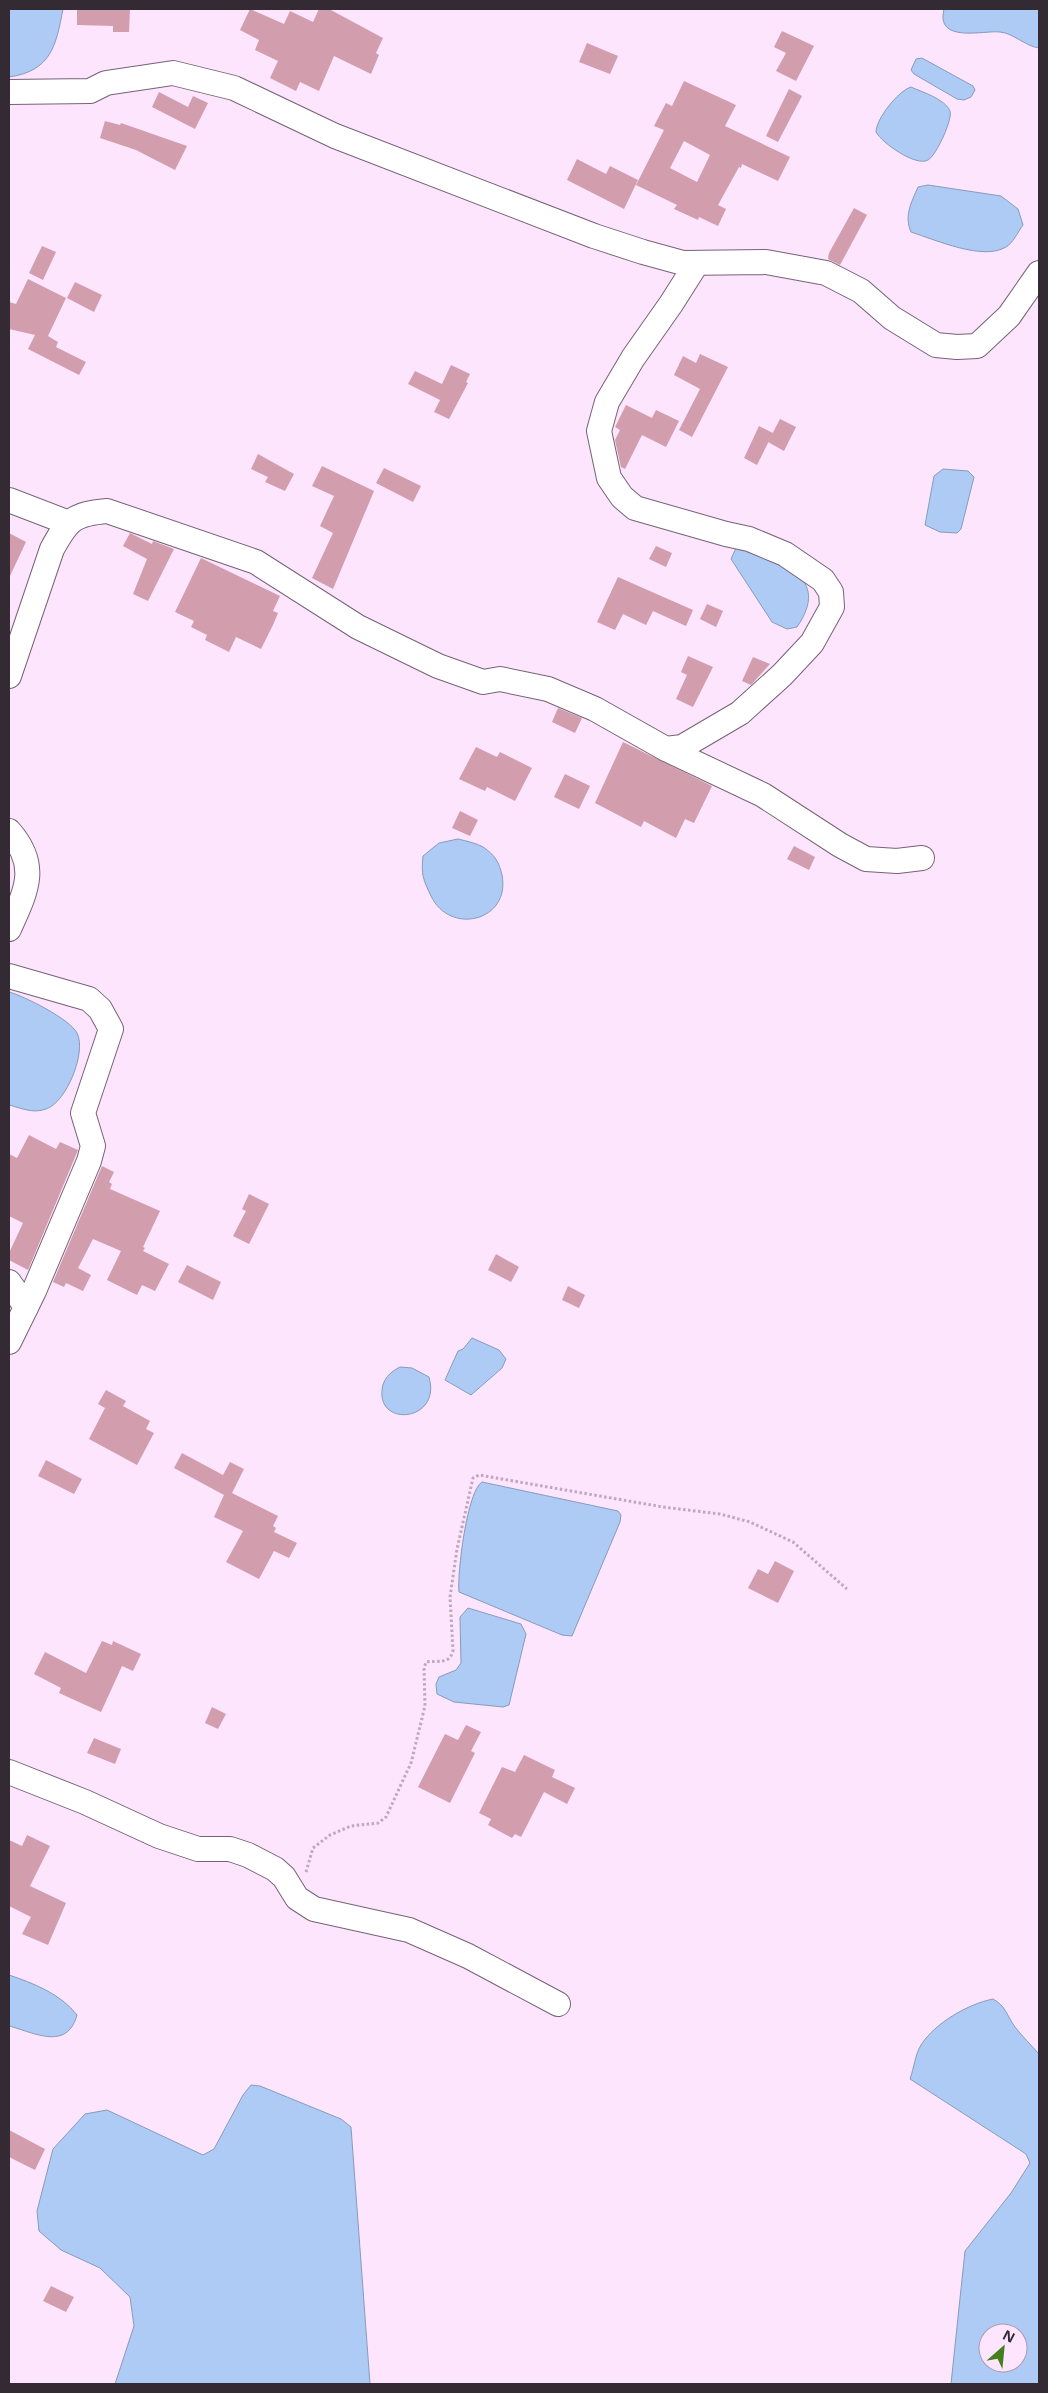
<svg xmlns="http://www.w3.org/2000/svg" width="1048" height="2393" viewBox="0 0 1048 2393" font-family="'Open Sans',sans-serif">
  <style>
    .water { fill: #adcbf4; stroke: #889bba; fill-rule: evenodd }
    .building { fill: #d29dad; fill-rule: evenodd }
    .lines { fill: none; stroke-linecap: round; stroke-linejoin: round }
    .minor-casing { stroke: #766277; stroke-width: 26 }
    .path { stroke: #bca9bd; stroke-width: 3; stroke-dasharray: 2.5 2.5; stroke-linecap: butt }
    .minor { stroke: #fff; stroke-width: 24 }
  </style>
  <rect width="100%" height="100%" fill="#fde5fe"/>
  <g class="water">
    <path d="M9,9h54c-7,37 -12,62 -54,68z"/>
    <path d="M944,9h95v39c-14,-2 -26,-15 -39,-16 -16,-2 -65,12 -56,-23z"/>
    <path d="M922,58l51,28 2,4 -4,7 -7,3 -7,-1 -43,-25 -3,-4 5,-11z"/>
    <path d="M911,87c11,5 34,12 39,24 3,8 -14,45 -22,49 -12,7 -46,-17 -52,-28 0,-13 22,-41 35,-45z"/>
    <path d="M928,185l73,11 17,13 5,16c-5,7 -10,18 -17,22 -23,14 -70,-7 -95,-15 -7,-16 0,-29 7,-45z"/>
    <path d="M943,469l25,2 6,6 -13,52 -4,4 -17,-1 -15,-7 9,-49z"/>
    <path d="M742,545c38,19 90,31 55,82l-10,2 -15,-7 -41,-63 5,-11z"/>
    <path d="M458,839c8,2 18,4 25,8 12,8 16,15 19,28 9,46 -52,61 -71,21 -8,-17 -10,-21 -8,-40l16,-13z"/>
    <path d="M9,992c15,4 61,27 68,41 10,19 -11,70 -31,76 -13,5 -25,-1 -37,-4z"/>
    <path d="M472,1338l27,12 7,9 -4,9 -31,27 -26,-15 13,-29 5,-2z"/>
    <path d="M400,1367l12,1 17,9c13,44 -51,51 -47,13 1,-11 8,-18 18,-23z"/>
    <path d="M482,1482l136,29 3,4 -1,7 -48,114 -10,-1 -103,-43c-2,-18 8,-101 23,-110z"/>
    <path d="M468,1608l53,16 5,10 -17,71 -6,2 -49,-5 -17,-8 -1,-10 3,-7 17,-7 5,-7 -1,-46z"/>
    <path d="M9,1975c24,8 52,19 68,40 -10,36 -42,18 -68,11z"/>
    <path d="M993,1999c13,7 14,17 22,28 7,9 16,18 24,27v330h-88l14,-133 46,-58 19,-30 -4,-9 -116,-75c4,-11 5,-24 11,-34 14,-22 47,-41 72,-46zM988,2333h30v30h-30z"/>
    <path d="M251,2085l9,1 81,33 10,8 19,257h-255l19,-58 -4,-29 -30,-29 -39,-18 -22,-19 -2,-20 16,-62 32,-35 22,-4 96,45 11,-6 29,-54z"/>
  </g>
  <g class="building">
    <path d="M77,9h53l-1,23h-16v-6l-36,-1z"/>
    <path d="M250,9l34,15 6,-13 23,11 6,-13h10l54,29 -7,15 3,2 -8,19 -37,-18 -15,35 -19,-9 -4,9 -26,-13 8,-17 -23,-11 4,-10 -19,-10z"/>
    <path d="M782,31l32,15 -18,35 -20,-10 10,-18 -12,-6z"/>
    <path d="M587,43l31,13 -8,18 -31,-12z"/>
    <path d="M684,81l52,24 -11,21 65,31 -12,24 -36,-17 -1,4 -2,-1 -21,38 8,4 -8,17 -19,-9 -1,3 -24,-11 3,-4 -41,-20 28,-55 -10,-4 12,-23 6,3zM684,141l26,14 -13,27 -27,-14z"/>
    <path d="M789,89l13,7 -24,46 -12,-6z"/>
    <path d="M159,92l29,15 5,-11 15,7 -13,26 -43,-22z"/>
    <path d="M105,121l15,4 1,-2 66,23 -12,24 -39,-20 -36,-12z"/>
    <path d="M577,159l29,15 4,-8 28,14 -14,29 -57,-29z"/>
    <path d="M854,208l13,7 -27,50 -12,-6 1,-6z"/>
    <path d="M42,246l14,6 -13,28 -14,-7z"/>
    <path d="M28,279l38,19 -18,38 10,6 -2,5 30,15 -7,13 -51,-26 7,-14 -26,-6v-27l7,2z"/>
    <path d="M75,282l27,13 -8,17 -27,-14z"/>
    <path d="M700,354l28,13 -36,70 -13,-7 21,-41 -26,-14 9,-19 13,7z"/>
    <path d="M451,365l19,9 -4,8 2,1 -19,36 -15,-7 6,-12 -32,-16 7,-13 27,13z"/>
    <path d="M626,405l26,13 4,-8 23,11 -13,26 -24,-12 -17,34 -4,-2 -6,-27 5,-10 -5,-3z"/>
    <path d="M780,419l16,8 -12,24 -16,-9z"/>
    <path d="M759,426l14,7 -16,32 -13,-7z"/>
    <path d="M258,454l36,20 -9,17 -20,-9 3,-5 -17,-8z"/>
    <path d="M322,466l52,25 -41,98 -21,-11 21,-45 -13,-7 14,-30 -22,-10z"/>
    <path d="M384,468l37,18 -8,16 -37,-19z"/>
    <path d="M9,533l17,9 -17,36z"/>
    <path d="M130,533l22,11 1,-3 21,8 -26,52 -15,-7 14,-35 -24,-13z"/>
    <path d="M656,546l16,7 -6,14 -17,-8z"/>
    <path d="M201,558l79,38 -7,15 5,2 -5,12 -12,24 -25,-12 -7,15 -24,-12 2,-5 -16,-8 3,-6 -19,-9z"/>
    <path d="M618,577l75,33 -7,16 -33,-15 -7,14 -23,-11 -8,16 -18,-8z"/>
    <path d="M707,604l16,7 -7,16 -16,-8z"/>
    <path d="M688,656l25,11 -20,40 -17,-8 11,-24 -6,-3z"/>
    <path d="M753,657l17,7 -19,21 -9,-4z"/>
    <path d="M558,708l24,10 -7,15 -23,-11z"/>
    <path d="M623,742l89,44 -18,37 -9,-4 -9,19 -32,-17 -3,6 -46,-24z"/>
    <path d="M476,747l21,10 3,-5 32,16 -17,33 -28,-14 -2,4 -26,-12z"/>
    <path d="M565,774l25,12 -11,23 -25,-12z"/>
    <path d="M460,811l18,9 -8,16 -18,-8z"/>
    <path d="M794,846l21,11 -6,13 -22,-11z"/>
    <path d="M29,1135l27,14 4,-7 18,8 -50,120 -19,-10v-7l14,-30 -14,-7v-62l8,4z"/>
    <path d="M102,1166l12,6 -5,10 3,2 -2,5 50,22 -17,36 2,1 -2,3 26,13 -14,27 -13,-6 -5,10 -30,-15 14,-29 -28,-12 -15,29 13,7 -8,16 -17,-8 -2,4 -11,-5z"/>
    <path d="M249,1194l20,10 -20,40 -16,-8 13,-25 -4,-2z"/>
    <path d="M496,1254l23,13 -8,15 -23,-12z"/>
    <path d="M187,1265l34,17 -8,18 -35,-18z"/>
    <path d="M568,1286l17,9 -6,13 -17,-8z"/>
    <path d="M106,1390l20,11 -3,5 27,15 -4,8 8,4 -17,32 -48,-26 16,-31 -7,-4z"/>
    <path d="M182,1453l41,22 7,-13 14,7 -12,24 46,23 -5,10 3,2 -2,4 23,11 -8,15 -15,-7 -15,28 -33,-17 17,-31 -29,-14 10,-22 -50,-27z"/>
    <path d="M46,1460l36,19 -8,15 -36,-18z"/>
    <path d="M775,1561l19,10 -16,32 -30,-15 10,-19 10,5z"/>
    <path d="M102,1641l10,4 1,-4 28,13 -8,17 -11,-5 -21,46 -42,-19 2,-5 -27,-14 11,-22 41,21z"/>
    <path d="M212,1707l14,7 -8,15 -13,-6z"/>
    <path d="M466,1725l15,7 -10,19 4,2 -25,50 -32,-16 27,-53 13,6z"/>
    <path d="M94,1738l27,11 -6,15 -28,-11z"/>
    <path d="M524,1755l31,15 -3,7 23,11 -8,16 -23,-12 -23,45 -6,-3 -3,4 -24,-13 3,-6 -12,-6 23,-46 13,5z"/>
    <path d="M27,1835l23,11 -20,40 36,17 -18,42 -26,-11 9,-17 -22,-11v-66l13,6z"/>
    <path d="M9,2130l36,19 -10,21 -26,-13z"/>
    <path d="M51,2286l23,11 -8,15 -23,-11z"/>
  </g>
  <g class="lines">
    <defs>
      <g id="minor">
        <path d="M9,92l81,-1 16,-8 67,-10 61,15 101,48 259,100 49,16 40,11 83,-1 60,11 35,18 31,27 44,27 21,2 20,-1 32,-30 30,-43"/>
        <path d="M9,500l60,23"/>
        <path d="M9,676l43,-127c16,-29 21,-35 55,-38l149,51 102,65 80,39 45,16 17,-3 48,10 47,20 71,40 16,-2 58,-34 42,-38 30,-32 20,-36 -1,-15 -8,-12 -38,-26 -36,-15 -23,-5 -91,-26 -13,-11 -13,-19 -10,-47 8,-29 26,-44 38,-54 26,-41"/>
        <path d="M666,749l97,46 77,50 26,14 31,2 25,-3"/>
        <path d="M9,831c31,35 17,60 0,98"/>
        <path d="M9,976l80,23 11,10 11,20 -28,84 10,33 -4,15 -55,130 -25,51"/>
        <path d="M9,1282l17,25"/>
        <path d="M9,1772l76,30 74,34 39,13h32l18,6 27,14 9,8 13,21 17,11 95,21 59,26 90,48"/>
      </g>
    </defs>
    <use href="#minor" class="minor-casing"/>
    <path class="path" d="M306,1872l7,-24 17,-13 21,-9 27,-3 8,-6 25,-54 14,-57 -1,-38 2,-6c12,-2 23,3 27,-11l-3,-54 7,-48 16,-71 6,-3 184,32 57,7 30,8 43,20 54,47"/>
    <use href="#minor" class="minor"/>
  </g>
  <rect width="1048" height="2393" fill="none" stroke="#332a34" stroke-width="20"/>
  <g transform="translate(1003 2348) rotate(27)"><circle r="24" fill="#fde5fe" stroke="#ac9aad"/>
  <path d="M0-4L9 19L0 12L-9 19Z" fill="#447f1b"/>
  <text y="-8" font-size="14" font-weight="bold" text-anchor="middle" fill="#332a34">N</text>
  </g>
</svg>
